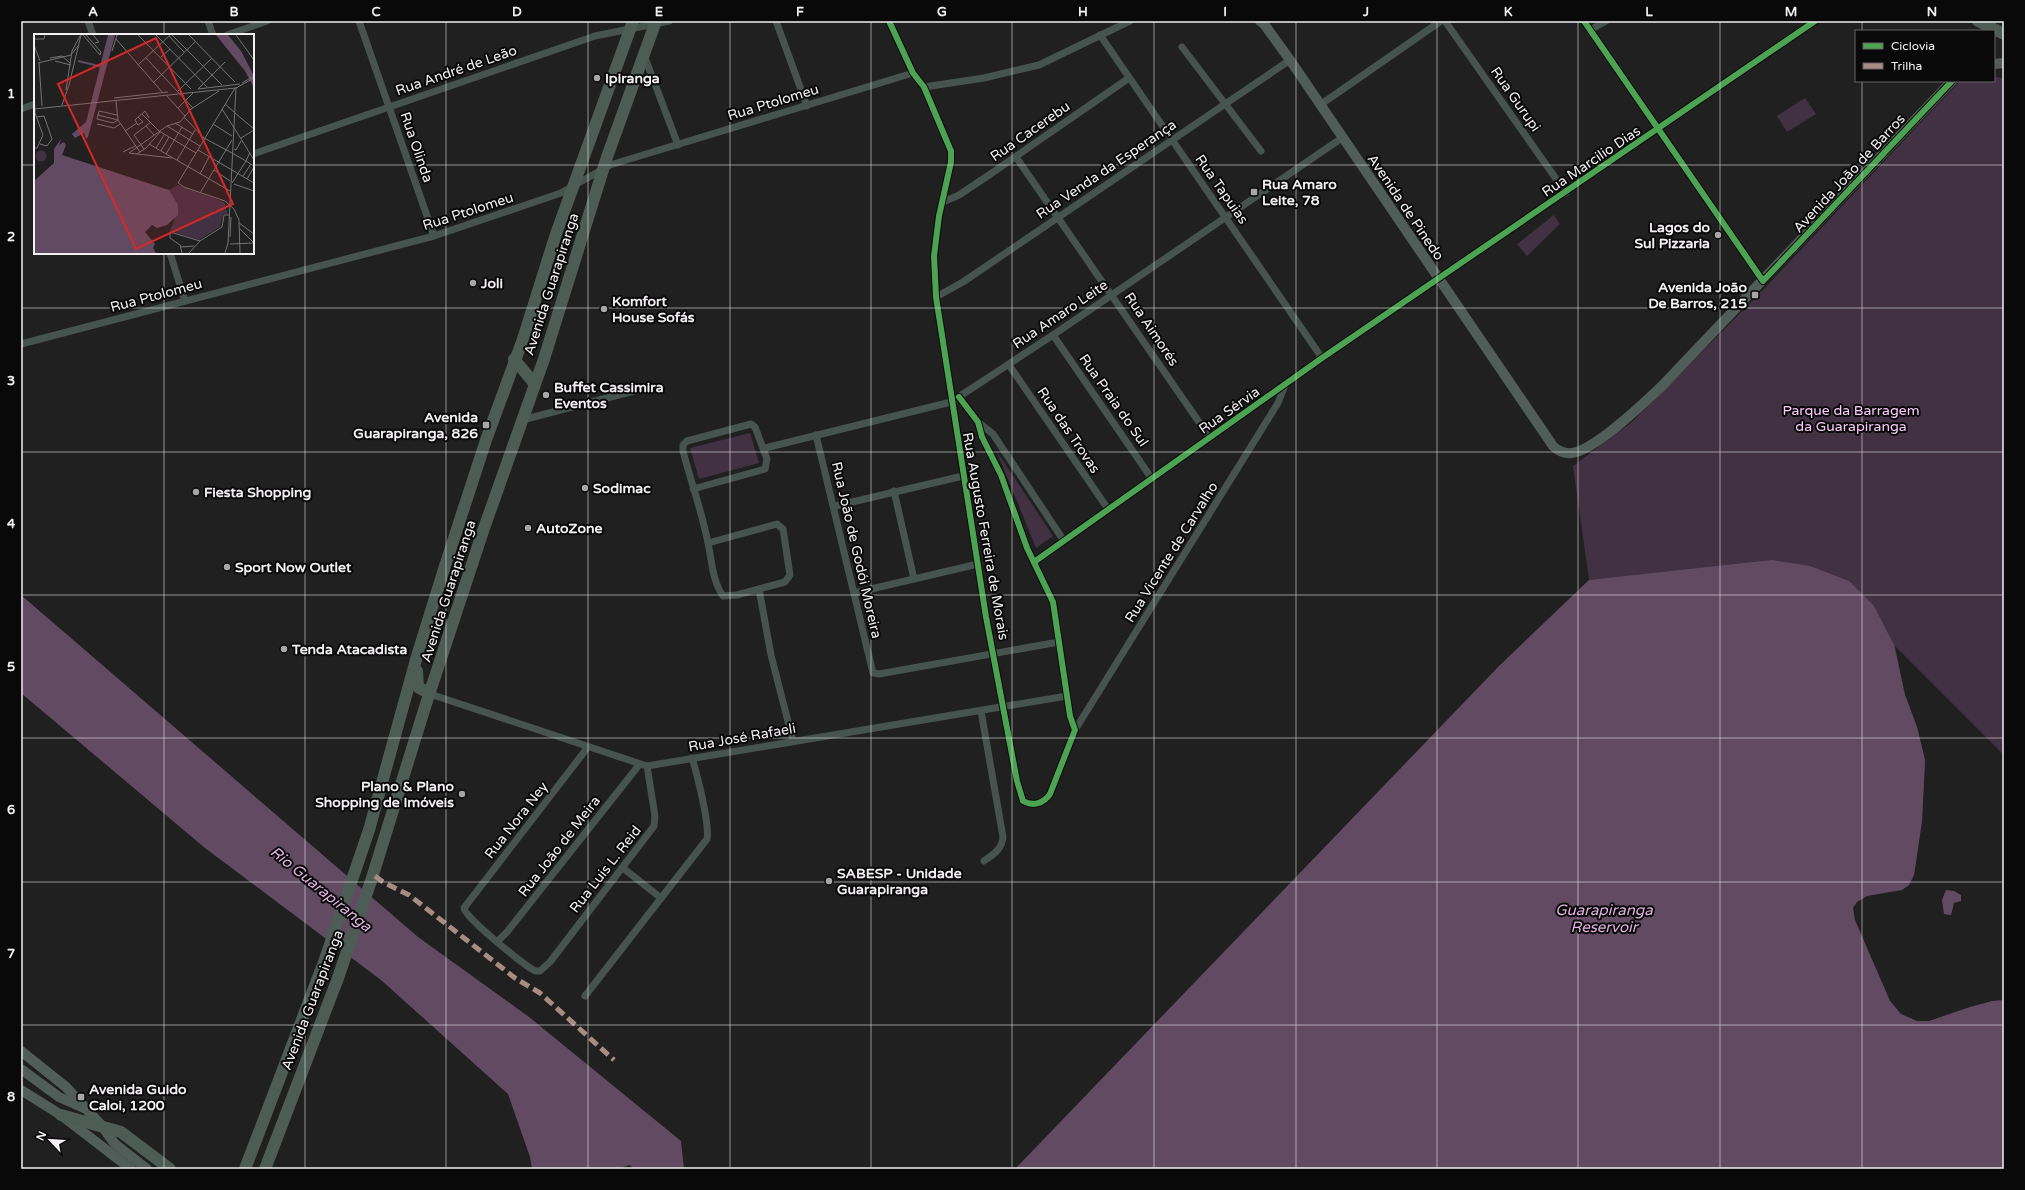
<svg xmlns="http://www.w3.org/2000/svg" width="2025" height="1190" viewBox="0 0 2025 1190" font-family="'Varela Round',sans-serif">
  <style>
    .green { fill: #423142 }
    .water { fill: #624b62 }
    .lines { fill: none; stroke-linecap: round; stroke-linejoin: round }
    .street { stroke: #47534e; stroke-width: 7 }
    .secondary { stroke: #505d58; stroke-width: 10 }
    .primary { stroke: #4e5c56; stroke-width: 12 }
    .quiet { stroke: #a88b81; stroke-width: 5; stroke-dasharray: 10 5; stroke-linecap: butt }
    .cycleway-casing { stroke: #0a090a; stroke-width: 8 }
    .cycleway { stroke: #4ca352; stroke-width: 6 }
    .grid { fill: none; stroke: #f2f0f2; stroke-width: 1; stroke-opacity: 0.55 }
    .poi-dot { fill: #a8a7a8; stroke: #0a090a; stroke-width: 1.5 }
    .labels { text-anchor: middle; stroke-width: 4; stroke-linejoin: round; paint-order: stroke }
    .street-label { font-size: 14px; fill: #f2f0f2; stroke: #0a090a }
    .poi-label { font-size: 14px; font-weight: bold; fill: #f2f0f2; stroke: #0a090a; text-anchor: start }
    .park-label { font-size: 14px; fill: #fbcbfa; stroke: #0a090a }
    .water-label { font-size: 15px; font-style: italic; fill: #e1b2e0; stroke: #0a090a }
    .inset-river { fill: none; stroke: #624b62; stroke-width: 2 }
    .inset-road { fill: none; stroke: #747374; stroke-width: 1 }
    .view { fill: #d62828; fill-opacity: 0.15; stroke: #d62828; stroke-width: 2 }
    .inset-edge { fill: none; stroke: #f2f0f2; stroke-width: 2 }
    .neatline { fill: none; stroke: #f2f0f2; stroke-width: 1.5 }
    .grid-label { font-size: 13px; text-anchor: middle; font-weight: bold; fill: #f2f0f2 }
  </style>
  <rect width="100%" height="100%" fill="#202020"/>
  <g class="green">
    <path d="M1994,77l10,1v677l-109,-109 10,49 12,32 8,33 -3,61 -8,54 -5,-13 -351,-252 31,-30 -16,-114 59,-44 42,-42 86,-87 200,-212h34z"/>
    <path d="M1805,98l11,16 -29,18 -10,-16z"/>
    <path d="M1554,215l6,9 -33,32 -10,-12z"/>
    <path d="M750,433l9,30 -60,16 -9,-31z"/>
    <path d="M997,452l56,84 -17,12z"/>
  </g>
  <g class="water">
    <path d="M1772,560l38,6 39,15 25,25 20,39 11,50 12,32 8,33 -3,61 -8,54 -5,10 -7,5 -35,6 -10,6 -4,6 2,12 35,81 11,13 16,7h12l41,-14 22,-6 12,-1v169h-989l484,-503 90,-86z"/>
    <path d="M21,595l397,342 111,80 152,124 3,28h-49l-6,-4 -10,4h-87l-2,-12 -22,-63 -127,-114 -176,-132 -184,-155z"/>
    <path d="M1946,890l8,1 7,4v6l-7,2 -3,12 -7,-1 -2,-14z"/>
  </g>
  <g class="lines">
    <g class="street">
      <path d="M88,21l5,14"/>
      <path d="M208,21l5,14"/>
      <path d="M359,21l75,215"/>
      <path d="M776,21l31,85"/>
      <path d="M889,21l24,52 11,14 27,64v11l-12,54 -5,40 2,41 50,320 31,164 6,20c10,6 21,2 27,-7l25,-64 -5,-14 -17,-114 -26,-54 -26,-73 -19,-38 -4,-15 -19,-25"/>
      <path d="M1445,21l121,172"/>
      <path d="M1584,21l179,260"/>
      <path d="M1590,30l16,-9"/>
      <path d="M227,35l40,-14"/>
      <path d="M1100,35l222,323"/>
      <path d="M1182,47l79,104"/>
      <path d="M644,55l34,90"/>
      <path d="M924,87l60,-9 55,-13 91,-44"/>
      <path d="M1320,105l121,-84"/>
      <path d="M21,109l14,-5"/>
      <path d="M253,154l342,-118 74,-15"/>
      <path d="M1016,157l194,281"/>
      <path d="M943,202l16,-7 30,-20 140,-97"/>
      <path d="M170,253l15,48"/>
      <path d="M936,297l27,-15 327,-222"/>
      <path d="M1053,335l99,144"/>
      <path d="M21,344l413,-108 127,-43 49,-28 303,-92"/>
      <path d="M1009,365l99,144"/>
      <path d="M522,420l112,-29"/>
      <path d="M978,422l15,12 71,107"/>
      <path d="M816,435l57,238 6,1 180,-32"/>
      <path d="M765,448l186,-46 102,-67 289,-197"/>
      <path d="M693,489l72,-20 2,-10 -12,-32 -4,-3 -64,17 -4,4v6c8,31 19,61 25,92 4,18 4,37 15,53l14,-1 48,-13 5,-7 -7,-46 -6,-5 -69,19"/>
      <path d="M894,491l20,88"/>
      <path d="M835,506l128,-30"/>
      <path d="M1034,562l288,-204 493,-337"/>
      <path d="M759,589l12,66 22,86"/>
      <path d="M854,593l124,-29"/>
      <path d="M430,694l217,72 420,-70"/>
      <path d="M981,711l22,126c-1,12 -9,17 -19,24"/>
      <path d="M1075,730l203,-327 7,-18"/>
      <path d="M588,747l-124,161c0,9 60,57 71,63h5l10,-9 104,-136 1,-10 -8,-50"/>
      <path d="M623,868l38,30"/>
      <path d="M497,942l10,-10 132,-167"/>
      <path d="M585,996l122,-157c3,-14 -10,-65 -15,-81"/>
    </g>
    <g class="secondary">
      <path d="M1260,21l4,3 26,36 263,386c5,5 11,8 19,7 23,-3 71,-49 89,-66l291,-306"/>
      <path d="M1994,64l10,-1"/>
      <path d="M21,1051l45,36 35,38 14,19 32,25"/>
      <path d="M21,1069l38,28 27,12"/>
      <path d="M21,1090l40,25 70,54"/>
    </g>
    <g class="primary">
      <path d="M1978,21l26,13"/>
      <path d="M514,359l20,24"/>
      <path d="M417,671l1,16 12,7"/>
      <path d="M61,1115l60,17 49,37"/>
      <path d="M245,1169l79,-207 28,-82 17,-50 48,-174 28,-90 41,-126 37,-101 33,-105 77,-213"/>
      <path d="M265,1169l73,-191 34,-100 53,-171 58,-176 61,-172 63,-202 49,-136"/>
    </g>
    <path class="quiet" d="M375,876l8,6 26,13 106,83 25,15 74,67"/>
    <defs>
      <g id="cycleway">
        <path d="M889,21l24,52 11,14 27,64v11l-12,54 -5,40 2,41 50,320 31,164 6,20c10,6 21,2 27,-7l25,-64 -5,-14 -17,-114 -26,-54 -26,-73 -19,-38 -4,-15 -19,-25"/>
        <path d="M1584,21l179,260 189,-200"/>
        <path d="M1034,562l288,-204 493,-337"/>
      </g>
    </defs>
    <use href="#cycleway" class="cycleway-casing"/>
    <use href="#cycleway" class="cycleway"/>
  </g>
  <path class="grid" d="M164,21v14M305,21v1148M446,21v1148M588,21v1148M730,21v1148M871,21v1148M1012,21v1148M1154,21v1148M1296,21v1148M1437,21v1148M1578,21v1148M1720,21v1148M1862,21v10M1862,81v1088M21,165h14M253,165h1751M164,253v916M21,308h1983M21,452h1983M21,595h1983M21,738h1983M21,882h1983M21,1025h1983"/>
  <g class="poi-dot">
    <circle cx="597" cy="78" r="4"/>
    <rect x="1250" y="188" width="8" height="8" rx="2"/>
    <circle cx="1718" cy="235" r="4"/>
    <circle cx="473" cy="283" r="4"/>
    <rect x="1751" y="291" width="8" height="8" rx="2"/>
    <circle cx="604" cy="309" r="4"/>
    <circle cx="546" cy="395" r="4"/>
    <rect x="482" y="421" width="8" height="8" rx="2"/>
    <circle cx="585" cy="488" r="4"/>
    <circle cx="196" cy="492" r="4"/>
    <circle cx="528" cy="528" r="4"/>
    <circle cx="227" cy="567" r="4"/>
    <circle cx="284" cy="649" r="4"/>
    <circle cx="462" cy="794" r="4"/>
    <circle cx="829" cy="881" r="4"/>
    <rect x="77" y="1093" width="8" height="8" rx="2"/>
  </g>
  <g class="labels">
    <g class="street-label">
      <text transform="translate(456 70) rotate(-19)" y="5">Rua André de Leão</text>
      <text transform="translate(1516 99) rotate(55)" y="5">Rua Gurupi</text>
      <text transform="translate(773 102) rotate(-17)" y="5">Rua Ptolomeu</text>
      <text transform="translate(1030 131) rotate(-35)" y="5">Rua Cacerebu</text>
      <text transform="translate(417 147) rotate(71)" y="5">Rua Olinda</text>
      <text transform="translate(1591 161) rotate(-34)" y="5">Rua Marcilio Dias</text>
      <text transform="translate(1106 169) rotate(-34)" y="5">Rua Venda da Esperança</text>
      <text transform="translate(1849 173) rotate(-47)" y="5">Avenida João de Barros</text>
      <text transform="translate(1222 189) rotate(55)" y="5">Rua Tapuias</text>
      <text transform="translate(1406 207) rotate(56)" y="5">Avenida de Pinedo</text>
      <text transform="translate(468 211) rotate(-18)" y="5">Rua Ptolomeu</text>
      <text transform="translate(551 284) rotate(-72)" y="5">Avenida Guarapiranga</text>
      <text transform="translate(156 295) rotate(-15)" y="5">Rua Ptolomeu</text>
      <text transform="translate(1060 314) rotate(-34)" y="5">Rua Amaro Leite</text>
      <text transform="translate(1152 329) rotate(56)" y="5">Rua Aimorés</text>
      <text transform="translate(1114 400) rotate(55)" y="5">Rua Praia do Sul</text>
      <text transform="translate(1229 410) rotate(-35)" y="5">Rua Sérvia</text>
      <text transform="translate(1069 430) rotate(56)" y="5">Rua das Trovas</text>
      <text transform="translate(986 536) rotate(80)" y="5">Rua Augusto Ferreira de Morais</text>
      <text transform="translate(857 550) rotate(77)" y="5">Rua João de Godói Moreira</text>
      <text transform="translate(1171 552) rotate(-58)" y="5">Rua Vicente de Carvalho</text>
      <text transform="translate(448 591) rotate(-72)" y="5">Avenida Guarapiranga</text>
      <text transform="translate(742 737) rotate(-10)" y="5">Rua José Rafaeli</text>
      <text transform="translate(516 820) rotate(-52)" y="5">Rua Nora Ney</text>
      <text transform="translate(559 846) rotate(-52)" y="5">Rua João de Meira</text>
      <text transform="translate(605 869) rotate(-52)" y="5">Rua Luis L. Reid</text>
      <text transform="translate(312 1000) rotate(-69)" y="5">Avenida Guarapiranga</text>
    </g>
    <g class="poi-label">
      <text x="605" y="83">Ipiranga</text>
      <text x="1262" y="189">Rua Amaro<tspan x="1262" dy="16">Leite, 78</tspan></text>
      <text x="1710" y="232" text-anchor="end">Lagos do<tspan x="1710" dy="16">Sul Pizzaria</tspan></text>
      <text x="481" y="288">Joli</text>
      <text x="1747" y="292" text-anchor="end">Avenida João<tspan x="1747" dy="16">De Barros, 215</tspan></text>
      <text x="612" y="306">Komfort<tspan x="612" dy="16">House Sofás</tspan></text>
      <text x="554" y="392">Buffet Cassimira<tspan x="554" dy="16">Eventos</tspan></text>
      <text x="478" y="422" text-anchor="end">Avenida<tspan x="478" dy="16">Guarapiranga, 826</tspan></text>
      <text x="593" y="493">Sodimac</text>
      <text x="204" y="497">Fiesta Shopping</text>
      <text x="536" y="533">AutoZone</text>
      <text x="235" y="572">Sport Now Outlet</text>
      <text x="292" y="654">Tenda Atacadista</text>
      <text x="454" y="791" text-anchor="end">Plano &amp; Plano<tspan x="454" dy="16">Shopping de Imóveis</tspan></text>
      <text x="837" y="878">SABESP - Unidade<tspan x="837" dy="16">Guarapiranga</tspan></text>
      <text x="89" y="1094">Avenida Guido<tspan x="89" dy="16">Caloi, 1200</tspan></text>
    </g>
    <g class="park-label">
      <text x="1851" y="415">Parque da Barragem<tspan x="1851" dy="16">da Guarapiranga</tspan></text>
    </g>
    <g class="water-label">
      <text transform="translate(321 889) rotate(39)" y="5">Rio Guarapiranga</text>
      <text x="1604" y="915">Guarapiranga<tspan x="1604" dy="17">Reservoir</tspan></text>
    </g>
  </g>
  <g transform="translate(34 34)">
    <rect width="220" height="220" fill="#202020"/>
    <path d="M1.5 122a5.5 5.5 0 1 1 11 0a5.5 5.5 0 1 1-11 0ZM144,151l46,17 4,12h-5l-3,13 -21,13 -29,-9 5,-13 -18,10 8,-39 4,1z" fill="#423142"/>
    <path d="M74,1h7l-27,102 -2,2 -2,-6 -9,5 -3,-4 14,-12zM182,1h12l13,16 13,25v12l-9,-17zM27,105l-2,6 5,-3 2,3 -4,10 107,35 9,15v10l-11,10 -10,3 -5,-3 -7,7 10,12 -2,4 3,5h-122v-72l20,-18v-14z" fill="#624b62"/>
    <path class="inset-river" d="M44,27l25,6"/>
    <path class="inset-road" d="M49,1l17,20 1,-3 -15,-17M59,1l6,7 -4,1M104,1l53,54M122,1l51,52M138,1l50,50M155,1l46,47M202,1l18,25M135,2l15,16M0,5h10l1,-4M82,5l46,53M0,11l6,16M78,17l5,-16M127,23l9,-8M16,24l12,-2 8,7M112,24l47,50M21,27l16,4M4,29l33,-8 7,-9M5,29l3,43M104,31l32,-30M0,46l1,33 8,22 -6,13h-3M119,49l43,-42M208,49l12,-7M201,54l-57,95 6,4 41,14 9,8 5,11 1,33M164,55l27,-27M164,55l42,-5M32,56l6,-39 8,-15M144,57l34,-33M133,62l18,20M80,64l54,-6M82,67l2,19 22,32M191,70l9,8M28,71l7,-20 12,-50M144,74l15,-15M0,75l202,-21 18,-10M188,75l11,17M201,79l19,16M108,80l17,17 37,22M64,81l20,5M83,81l-18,-4 -2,8 16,4 5,-3M2,83l8,-1 8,23 -5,7 -7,-2M104,83l5,5 -5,3 -3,-5 2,-2 8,-7 4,7M150,83l20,21 28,15M141,89l18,11M63,90l17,4 6,-4M179,90l19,12M112,92l8,9M133,92l33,20M199,92l21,34M91,97l12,-8M207,104l13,-8M115,110l81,47M122,114l8,-13M110,115l-10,-14 17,-13M200,115l2,1 5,-9M164,116l56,33M127,117l8,-14M89,118l12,-6M95,119l38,-27 13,-4 11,-13 28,-18M95,119l8,1 9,-6 14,-16M198,119l14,8 4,-9M103,120l35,4M132,120l16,-27M143,126l18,-30M180,136l16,11M166,140l9,-17M209,142l8,-12M213,145l7,-12M198,149l14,-22 8,5M200,150l20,7M166,159l32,-53M205,189l15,11M206,195l14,14M196,203l1,-20M196,210l24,-1M147,213l13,-1M148,219l-2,-8 -10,-7v-6l30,9M155,219l11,-12 22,-14 2,-12h5M191,219l3,-10 8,-156"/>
    <path class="view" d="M122,4l77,166 -97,45 -78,-165z"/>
    <rect width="220" height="220" class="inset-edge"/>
  </g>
  <rect width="2025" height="1190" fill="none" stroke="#0a090a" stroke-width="44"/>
  <rect x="1855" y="30" width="140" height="52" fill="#0a090a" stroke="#676567"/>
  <rect x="1863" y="43" width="20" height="6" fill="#4ca352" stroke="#676567"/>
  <text x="1891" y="50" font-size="12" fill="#f2f0f2">Ciclovia</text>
  <rect x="1863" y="63" width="20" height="6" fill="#a88b81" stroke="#676567"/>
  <text x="1891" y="70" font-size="12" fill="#f2f0f2">Trilha</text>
  <g transform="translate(50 1140) rotate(295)" stroke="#0a090a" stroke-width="3" paint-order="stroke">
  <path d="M0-3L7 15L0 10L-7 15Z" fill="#f2f0f2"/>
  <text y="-6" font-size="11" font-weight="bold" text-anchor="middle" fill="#f2f0f2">N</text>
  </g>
  <rect x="22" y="22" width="1981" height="1146" class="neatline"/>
  <g class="grid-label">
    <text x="93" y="16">A</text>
    <text x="234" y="16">B</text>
    <text x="376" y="16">C</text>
    <text x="517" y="16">D</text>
    <text x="659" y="16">E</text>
    <text x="800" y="16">F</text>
    <text x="942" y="16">G</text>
    <text x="1083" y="16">H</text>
    <text x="1225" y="16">I</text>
    <text x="1366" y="16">J</text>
    <text x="1508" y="16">K</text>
    <text x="1649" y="16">L</text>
    <text x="1791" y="16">M</text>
    <text x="1932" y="16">N</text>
    <text x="11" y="98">1</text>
    <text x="11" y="241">2</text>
    <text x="11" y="385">3</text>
    <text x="11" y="528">4</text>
    <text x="11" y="671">5</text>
    <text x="11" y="814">6</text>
    <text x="11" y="958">7</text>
    <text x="11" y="1101">8</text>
  </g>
</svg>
